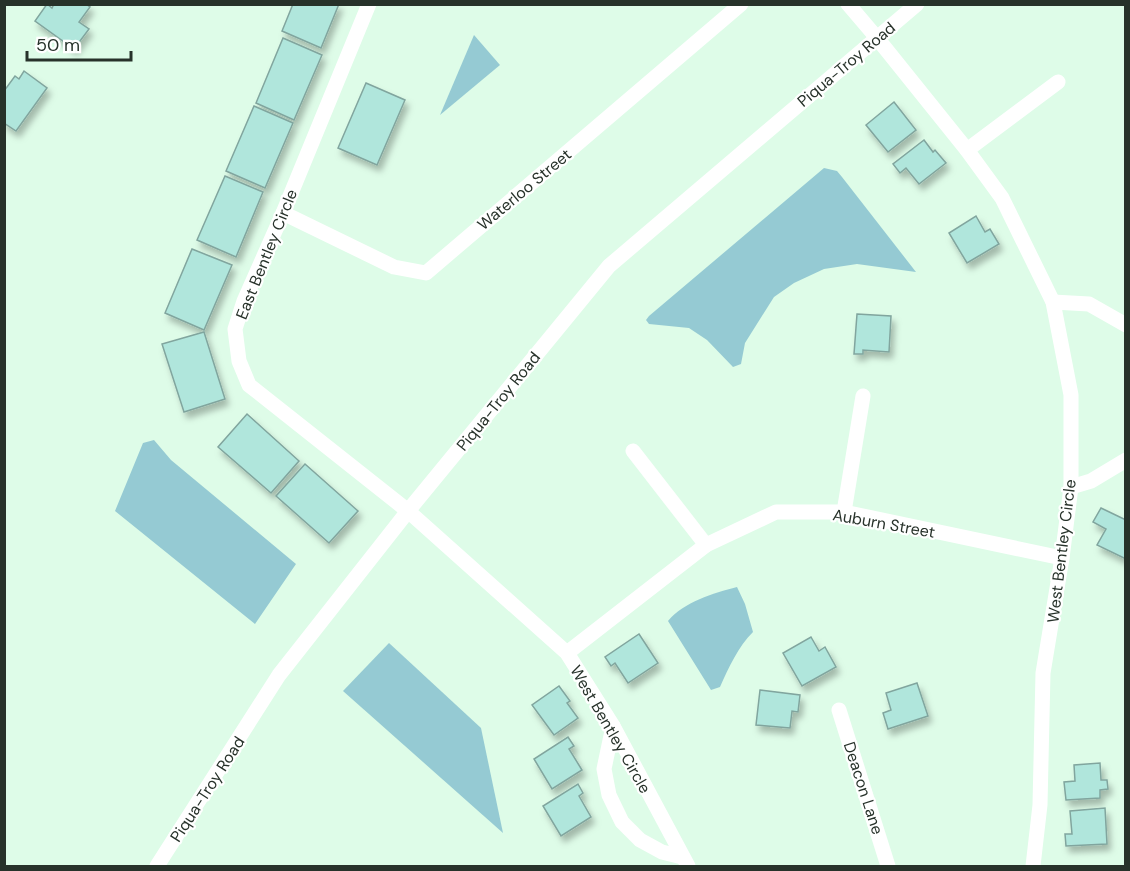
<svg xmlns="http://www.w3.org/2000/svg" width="1130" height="871" viewBox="0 0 1130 871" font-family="'DM Sans',sans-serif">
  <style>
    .water { fill: #95cad3 }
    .building { fill: #b0e6dc; stroke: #81a59e; stroke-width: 1.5; filter: url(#shadow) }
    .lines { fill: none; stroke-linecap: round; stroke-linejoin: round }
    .minor { stroke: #fff; stroke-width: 15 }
    .labels { text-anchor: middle; stroke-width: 4.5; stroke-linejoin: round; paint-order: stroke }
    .street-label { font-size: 16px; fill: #27322a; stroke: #fff }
  </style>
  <defs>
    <filter id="shadow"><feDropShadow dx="3.5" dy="6" stdDeviation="3" flood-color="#0004"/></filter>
  </defs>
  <rect width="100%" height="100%" fill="#defce8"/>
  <g class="water">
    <path d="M474,35l26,30 -60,50z"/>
    <path d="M824,168l13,3 5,6 74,95 -59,-8 -33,5 -30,14 -20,14 -29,46 -4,21 -8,3 -26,-27 -18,-12 -40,-4 -3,-4 3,-4z"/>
    <path d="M154,440l17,20 125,104 -41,60 -140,-113 28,-68z"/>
    <path d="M737,587l8,17 8,28c-15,15 -24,35 -33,55l-9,3 -43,-69c16,-19 45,-28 69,-34z"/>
    <path d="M389,643l92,85 22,105 -160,-142z"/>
  </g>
  <g class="building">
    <path d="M47,4l5,4 2,-4h32l4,3 -11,15 10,7 -15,20 -39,-28z"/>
    <path d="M293,4h46l-18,44 -39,-17z"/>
    <path d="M283,38l39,17 -28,65 -38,-17z"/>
    <path d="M24,71l23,17 -31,43 -12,-8v-32l11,-15 4,3z"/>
    <path d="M366,83l39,17 -28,65 -39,-17z"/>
    <path d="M894,102l22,28 -28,22 -22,-27z"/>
    <path d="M254,106l39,17 -28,65 -39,-17z"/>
    <path d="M924,140l9,12 2,-2 11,13 -27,21 -13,-16 -6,5 -7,-9z"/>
    <path d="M225,176l38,16 -27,65 -39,-17z"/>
    <path d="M976,216l9,16 5,-3 9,15 -32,19 -18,-30z"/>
    <path d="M192,249l40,16 -28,65 -39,-17z"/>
    <path d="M857,314l34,2 -2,36 -26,-2v4h-9z"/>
    <path d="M204,332l21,67 -41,13 -22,-68z"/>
    <path d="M247,414l52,47 -28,32 -53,-46z"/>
    <path d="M305,464l53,47 -29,32 -53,-47z"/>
    <path d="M1101,508l25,12v39l-29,-14 9,-16 -13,-7z"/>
    <path d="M639,634l19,29 -30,20 -13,-20 -4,3 -6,-9z"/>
    <path d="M811,637l8,14 6,-4 11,20 -34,19 -19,-33z"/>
    <path d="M917,683l11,33 -40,13 -5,-16 8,-3 -5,-17z"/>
    <path d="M559,686l11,15 -3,2 11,15 -24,17 -22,-30z"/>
    <path d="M760,690l40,5 -2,17 -6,-1 -2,17 -34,-3z"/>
    <path d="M568,737l6,9 -5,3 13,21 -30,19 -18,-30z"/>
    <path d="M1100,763l1,17h6l1,9 -8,1v8l-34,2 -2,-18 11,-1 -1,-16z"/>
    <path d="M578,784l5,9 -4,3 12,21 -30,19 -18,-30z"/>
    <path d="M1105,808l2,36 -41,2 -1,-12h7l-2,-23z"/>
  </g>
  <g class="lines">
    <g class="minor">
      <path d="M369,4l-86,209 -39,88 -9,28 4,32 10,24 159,126 159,142 46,73 75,140"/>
      <path d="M848,4l29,34 90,112 35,48 51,104 18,93v92l-9,71 -19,115 -3,132 -7,61"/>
      <path d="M967,150l91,-68"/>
      <path d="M283,213l111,54 32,6 315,-269"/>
      <path d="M1053,302l36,2 37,21"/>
      <path d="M633,451l73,94"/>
      <path d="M1071,487l20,-6 35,-21"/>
      <path d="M844,512l19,-116"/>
      <path d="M567,653l139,-108 70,-33h68l218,46"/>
      <path d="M839,710l49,156"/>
      <path d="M613,726l-9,43 5,26 13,27 18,18 22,12 20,5"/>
      <path d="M157,866l122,-191 129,-164 201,-245 308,-262"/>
    </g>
  </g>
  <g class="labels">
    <g class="street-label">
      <text transform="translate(846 64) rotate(-40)" y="6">Piqua-Troy Road</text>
      <text transform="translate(524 189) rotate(-40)" y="6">Waterloo Street</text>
      <text transform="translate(266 254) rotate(-68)" y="6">East Bentley Circle</text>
      <text transform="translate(498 401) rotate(-51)" y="6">Piqua-Troy Road</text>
      <text transform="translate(884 523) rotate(10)" y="6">Auburn Street</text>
      <text transform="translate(1061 551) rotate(-83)" y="6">West Bentley Circle</text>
      <text transform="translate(611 729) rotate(60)" y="6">West Bentley Circle</text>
      <text transform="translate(864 788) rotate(72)" y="6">Deacon Lane</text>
      <text transform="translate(207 789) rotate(-57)" y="6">Piqua-Troy Road</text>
    </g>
  </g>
  <rect width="1130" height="871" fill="none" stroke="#27322a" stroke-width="12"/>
  <path d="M27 51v9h104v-9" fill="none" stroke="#27322a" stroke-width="3"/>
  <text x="36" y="51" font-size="18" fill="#27322a" stroke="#ffffff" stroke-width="4.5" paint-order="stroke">50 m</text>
</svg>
